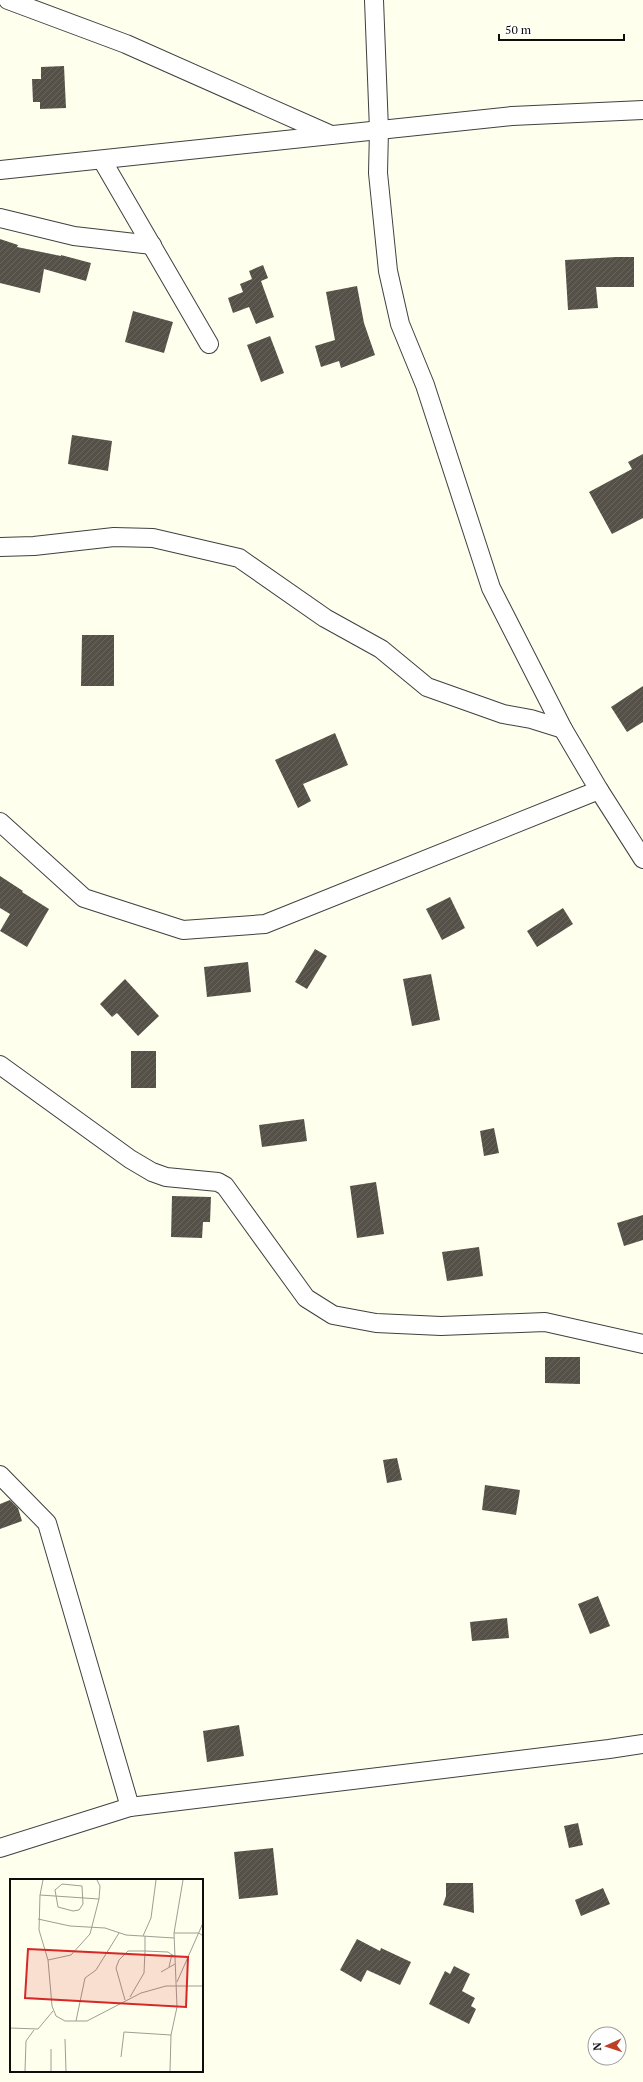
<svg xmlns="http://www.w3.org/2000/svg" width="643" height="2082" viewBox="0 0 643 2082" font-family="'PT Serif',serif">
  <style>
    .building { fill: url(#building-hatch) }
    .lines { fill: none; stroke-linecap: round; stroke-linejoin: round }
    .minor-casing { stroke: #404040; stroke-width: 20 }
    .minor { stroke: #fff; stroke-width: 18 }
    .inset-road { fill: none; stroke: #9e9e93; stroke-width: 1 }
    .view { fill: #d62828; fill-opacity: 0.15; stroke: #d62828; stroke-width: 2 }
    .inset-edge { fill: none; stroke: #0d0d0d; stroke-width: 2 }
  </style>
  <defs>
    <pattern id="building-hatch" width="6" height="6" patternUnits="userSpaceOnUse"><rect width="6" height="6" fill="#555149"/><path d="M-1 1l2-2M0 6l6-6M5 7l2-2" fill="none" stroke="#68655f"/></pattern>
  </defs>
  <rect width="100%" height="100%" fill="#feffed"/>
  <g class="building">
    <path d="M64,66l2,42 -26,1v-7h-7l-1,-23h9v-12z"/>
    <path d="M0,239l18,6 -1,2 44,9v-1l30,8 -5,18 -42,-12 -4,24 -40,-10z"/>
    <path d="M616,257h18v30h-38l2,21 -30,2 -3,-50z"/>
    <path d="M263,265l5,13 -7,3 13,36 -18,7 -7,-17 -16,6 -5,-15 15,-6 -3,-8 12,-5 -3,-8z"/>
    <path d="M357,286l7,37 11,32 -34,13 -2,-7 -18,6 -6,-21 20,-6 -9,-48z"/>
    <path d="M133,311l40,11 -9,31 -39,-11z"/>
    <path d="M270,336l14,37 -23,9 -14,-37z"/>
    <path d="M72,435l40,6 -4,30 -40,-7z"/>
    <path d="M643,454v64l-31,16 -23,-42 43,-23 -4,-7z"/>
    <path d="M82,635h32v51h-33z"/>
    <path d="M643,686v36l-16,10 -16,-25z"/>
    <path d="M335,733l13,32 -45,19 8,17 -13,7 -23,-48z"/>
    <path d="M0,876l23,15 -1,1 27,17 -22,38 -27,-16 10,-17 -10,-6z"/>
    <path d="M450,897l15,31 -23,12 -16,-31z"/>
    <path d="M563,908l10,16 -36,23 -10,-16z"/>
    <path d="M315,949l12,7 -20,33 -12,-7z"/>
    <path d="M248,962l3,30 -44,5 -3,-30z"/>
    <path d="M431,974l9,46 -28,6 -9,-47z"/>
    <path d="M125,979l34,37 -21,20 -21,-23 -5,4 -12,-13z"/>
    <rect x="131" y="1051" width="25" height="37"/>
    <path d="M304,1119l3,22 -45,6 -3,-22z"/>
    <path d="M494,1128l5,25 -15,3 -4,-25z"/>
    <path d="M376,1182l8,52 -27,4 -7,-52z"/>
    <path d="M172,1196l39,1 -1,25h-7l-1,16 -31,-1z"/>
    <path d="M643,1215v25l-19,6 -7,-23z"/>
    <path d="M479,1247l4,29 -36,5 -5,-29z"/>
    <path d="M545,1357h35v27l-35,-1z"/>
    <path d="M397,1458l5,22 -15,3 -4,-23z"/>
    <path d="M485,1485l35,5 -4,25 -34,-5z"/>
    <path d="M10,1500l8,8 4,13 -22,8v-25z"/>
    <path d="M598,1596l12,30 -20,8 -12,-30z"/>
    <path d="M507,1618l2,20 -37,3 -2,-19z"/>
    <path d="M239,1725l5,31 -37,6 -4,-31z"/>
    <path d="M578,1823l5,22 -14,3 -5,-22z"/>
    <path d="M273,1848l5,47 -39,4 -5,-47z"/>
    <path d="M446,1883h27l1,30 -31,-8 3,-9z"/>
    <path d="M603,1888l7,16 -29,12 -6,-16z"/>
    <path d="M357,1939l23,12 1,-3 30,14 -11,23 -33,-15 -6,12 -21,-12z"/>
    <path d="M454,1966l16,8 -8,17 13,7 -4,8 5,3 -7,15 -40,-20 16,-33 5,3z"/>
  </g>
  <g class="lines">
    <defs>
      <g id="minor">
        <path d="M8,0l118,44 205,91"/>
        <path d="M374,0l5,130 -1,43 10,98 12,53 25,61 66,203 72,141 36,61 44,69"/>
        <path d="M102,160l107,184"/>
        <path d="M0,170l512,-54 131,-6"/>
        <path d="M0,218l74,18 78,9"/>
        <path d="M0,547l34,-1 80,-9 39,1 86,20 86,60 56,31 46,38 76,27 28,5 32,10"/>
        <path d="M0,822l84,76 99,32 82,-6 334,-134"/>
        <path d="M0,1065l130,94 22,13 14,5 52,5 7,4 81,112 27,17 43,8 65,3 104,-4 98,22"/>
        <path d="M0,1475l47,48 83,284"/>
        <path d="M0,1848l130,-41 479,-58 34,-5"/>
      </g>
    </defs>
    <use href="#minor" class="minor-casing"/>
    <use href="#minor" class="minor"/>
  </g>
  <g transform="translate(10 1879)">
    <rect width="193" height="193" fill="#feffed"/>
    <path class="inset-road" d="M33,1l-3,15 -1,35 9,30 4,46 4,10 9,5h22l54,-28 25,-7h37M52,5l20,2 1,18 -4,6 -6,1 -15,-4 -3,-17zM30,16l59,4M28,40l32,7 35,2 21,7 48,3M164,54h25l4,3M133,57l8,-18 5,-38M38,81l23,-5 19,-21 9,-35 1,-13 -3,-6M159,88l3,-13M151,93l14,-8M167,103l26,-59M120,118l14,-24 1,-22 23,1 7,5M115,121l-9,-32 3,-8 9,-9h17v-15M66,142l9,-43 11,-8 23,-37M0,149l28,1 15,-18M55,160l1,32M111,178l3,-25 47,3M15,192l1,-30 8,-11M41,192v-22M160,192l1,-36 6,-28 -3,-74 9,-53"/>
    <path class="view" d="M18,70l160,8 -2,50 -161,-9z"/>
    <rect width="193" height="193" class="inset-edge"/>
  </g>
  <g transform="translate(607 2046) rotate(267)"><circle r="19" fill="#ffffff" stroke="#9e9e9e"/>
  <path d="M0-3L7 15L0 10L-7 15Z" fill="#bb4026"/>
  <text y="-6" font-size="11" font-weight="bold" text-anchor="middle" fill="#0d0d0d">N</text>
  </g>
  <path d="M499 34v6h125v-6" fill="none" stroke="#0d0d0d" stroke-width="2"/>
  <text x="505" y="34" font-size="12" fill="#0d0d0d" stroke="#ffffff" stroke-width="3" paint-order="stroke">50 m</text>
</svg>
